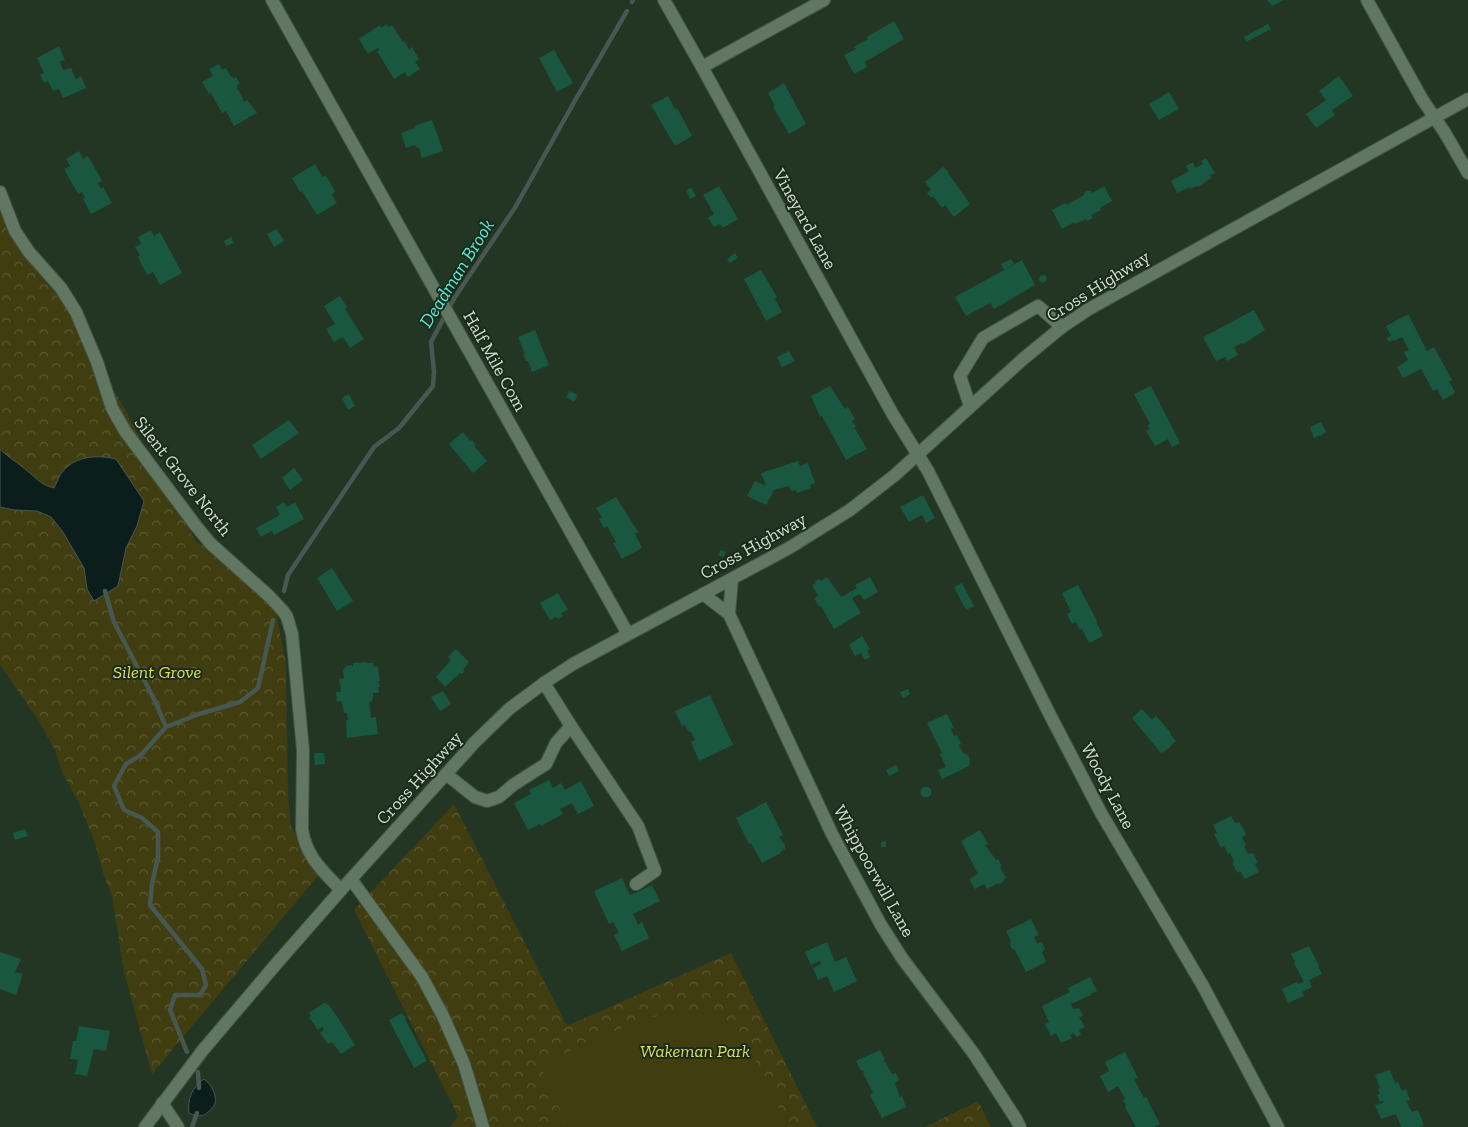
<svg xmlns="http://www.w3.org/2000/svg" width="1468" height="1127" viewBox="0 0 1468 1127" font-family="'Zilla Slab',serif">
  <style>
    .park { fill: url(#park-crowns) }
    .pitch { fill: #403d11 }
    .water { fill: #0c1e1c; stroke: #475752 }
    .lines { fill: none; stroke-linecap: round; stroke-linejoin: round }
    .stream { stroke: #475752; stroke-width: 4.5 }
    .building { fill: #195740 }
    .minor-casing { stroke: #425343; stroke-width: 14 }
    .minor { stroke: #617762; stroke-width: 12 }
    .labels { text-anchor: middle; stroke-width: 4; stroke-linejoin: round; paint-order: stroke }
    .street-label { font-size: 18px; fill: #d1ddd1; stroke: #192c1a }
    .park-label { font-size: 18px; font-style: italic; fill: #e4dc55; stroke: #192c1a }
    .water-label { font-size: 19px; font-style: italic; fill: #5de8d8; stroke: #192c1a }
  </style>
  <defs>
    <pattern id="park-crowns" width="20" height="18" patternUnits="userSpaceOnUse" patternTransform="scale(1.25)"><rect width="20" height="18" fill="#403d11"/><path d="M2 6a3 3 0 1 1 6 0M12 15a3 3 0 1 1 6 0" fill="none" stroke="#5b5933"/></pattern>
  </defs>
  <rect width="100%" height="100%" fill="#233623"/>
  <g class="park">
    <path d="M0,197l6,15 50,65 25,61 45,73 42,83 28,47 53,38 26,28 11,57 2,130 3,33 32,43 -171,204 -28,-102 -12,-76 -8,-20 -10,-36 -15,-37 -17,-31 -7,-22 -18,-32 -37,-53z"/>
    <path d="M454,804l113,222 164,-73 86,174h-367l8,-11 -104,-206z"/>
    <path d="M978,1101l13,26h-66z"/>
  </g>
  <path class="pitch" d="M670,1012h31l27,14 24,28 36,73h-220l-28,-62 92,-41z"/>
  <g class="water">
    <path d="M0,449c9,9 17,13 26,21 11,8 14,15 28,18 3,-5 5,-13 9,-17 14,-16 35,-16 53,-12l28,42 -7,25 -11,22 -8,38 -24,15 -7,-12 -3,-21 -21,-36 -12,-15 -14,-6 -23,-1 -14,-3z"/>
    <path d="M204,1079c8,6 13,16 11,25 -8,11 -13,15 -26,9 -2,-13 3,-26 15,-34z"/>
  </g>
  <g class="lines">
    <g class="stream">
      <path d="M632,2l1,-2"/>
      <path d="M105,591l9,31 41,79 11,26"/>
      <path d="M284,591l4,-16 86,-128 25,-19 34,-42 1,-14 -3,-30 24,-45 61,-91 57,-102 54,-93"/>
      <path d="M187,1052l-17,-42 5,-15h25l6,-10 -4,-16 -52,-64 2,-21 6,-27v-25l-16,-14 -18,-8 -10,-24 12,-22 15,-9 25,-28 33,-13 41,-12 18,-14 15,-68"/>
      <path d="M198,1072l1,16"/>
      <path d="M192,1127l5,-14"/>
    </g>
  </g>
  <g class="building">
    <path d="M1267,0h17l-12,6z"/>
    <path d="M894,21l10,18 -39,23 2,5 -13,7 -10,-19 12,-6 -2,-2 14,-8 -1,-2z"/>
    <path d="M387,24l1,3 4,-2 11,17 1,-1 5,8 3,-2 7,12 -4,3 5,7 -12,8 -3,-5 -11,7 -17,-28 2,-1 -1,-2 -10,6 -9,-15 21,-14 1,3z"/>
    <path d="M1268,24l3,5 -25,13 -2,-5z"/>
    <path d="M59,46l6,14 -5,2 3,8 8,-2 5,11 5,-3 5,12 -23,10 -4,-9 -6,2 -5,-10 -4,2 -4,-8 4,-2 -7,-15z"/>
    <path d="M554,50l19,33 -16,9 -18,-34z"/>
    <path d="M219,64l3,6 4,-2 5,9 1,-1 1,2 3,-1 4,6 -3,2 1,2 -1,1 5,9 2,5 3,-2 10,13 -23,13 -8,-15 -4,2 -11,-20 -2,1 -7,-12 11,-6 -4,-7z"/>
    <path d="M1339,76l14,20 -21,14 3,5 -19,13 -10,-14 20,-14 -7,-9z"/>
    <path d="M784,83l22,41 -17,10 -16,-27 2,-1 -7,-13z"/>
    <path d="M1169,92l10,17 -20,11 -10,-16z"/>
    <path d="M668,96l7,13 2,-1 15,28 -17,10 -24,-41z"/>
    <path d="M432,120l11,31 -21,7 -3,-10 -3,-1 -1,-2 -9,3 -5,-15 14,-5 -1,-2z"/>
    <path d="M79,151l4,8 5,-3 14,25 -4,2 3,6 2,-2 9,16 -21,11 -8,-15 2,-2 -3,-5 -4,2 -14,-25 6,-3 -4,-7z"/>
    <path d="M1206,158l9,15 -5,2 1,3 -13,9 -1,-1 -7,3 -1,-2 -12,6 -6,-12 18,-10 -3,-5 7,-4 2,6 8,-4 -2,-3z"/>
    <path d="M315,164l7,13 4,-1 9,15 -3,4 5,8 -20,12 -15,-24 -2,1 -8,-14z"/>
    <path d="M943,167l6,5 -1,1 22,31 -16,13 -9,-12 -3,3 -9,-12 -2,2 -4,-5 4,-3 -6,-8z"/>
    <path d="M719,186l19,33 -15,9 -3,-4 -6,3 -6,-9 6,-4 -11,-19z"/>
    <path d="M1104,186l8,15 -12,7 1,2 -10,5 2,3 -6,3 -1,-2 -11,5 -1,-2 -12,7 -10,-19 13,-7 2,2 17,-10v-2l3,-2h4l1,2z"/>
    <path d="M691,188l5,8 -6,3 -4,-9z"/>
    <path d="M277,229l7,12 -10,6 -7,-13z"/>
    <path d="M151,230l3,6 6,-4 22,41 -22,12 -7,-13 -6,3 -9,-18 2,-2 -5,-8 6,-3 -3,-7z"/>
    <path d="M231,237l3,6 -8,3 -2,-5z"/>
    <path d="M735,253l3,5 -8,5 -3,-4z"/>
    <path d="M1011,259l3,5 -10,6 -3,-6z"/>
    <path d="M1022,260l13,25 -41,24 -4,-6 -24,13 -11,-19z"/>
    <path d="M761,270l16,27 -2,2 7,13 -16,9 -22,-42z"/>
    <path d="M1044,275l3,2 -1,4 -4,2 -3,-3 1,-4z"/>
    <path d="M340,296l7,11 -2,2 19,30 -14,9 -7,-11 -9,5 -8,-13 9,-5 -11,-18z"/>
    <path d="M1254,310l11,20 -22,14 -1,-1 -8,4 4,8 -11,6 -2,-4 -9,4 -13,-24z"/>
    <path d="M1408,314l19,37 7,-4 18,33 -3,2 3,4 3,7 -12,7 -6,-11 -4,2 -12,-22 -18,9 -6,-11 11,-7 -4,-8 5,-2 -7,-13 -8,4 -1,-1 -4,2 -3,-4 5,-2 -5,-10z"/>
    <path d="M535,330l14,35 -17,7 -4,-11h-2l-3,-7h2l-7,-17z"/>
    <path d="M789,351l6,10 -13,6 -5,-10z"/>
    <path d="M830,386l15,23 3,-2 7,12 -3,2 4,6h-2l13,22 -21,11 -24,-44 -2,1 -9,-21z"/>
    <path d="M1151,386l29,57 -8,4 -4,-8 -13,7 -9,-15 4,-2 -3,-4 3,-1 -16,-30z"/>
    <path d="M570,391l8,4 -4,7 -8,-5z"/>
    <path d="M349,394l6,12 -7,4 -6,-12z"/>
    <path d="M289,420l10,13 -38,26 -9,-14z"/>
    <path d="M1321,422l5,10 -6,4v-1l-6,3 -4,-11z"/>
    <path d="M463,432l7,9 2,-1 4,5 -2,1 13,15 -14,12 -24,-29z"/>
    <path d="M798,461l2,5 8,-3 7,20 -5,2 1,3 -14,5 -1,-3 -5,1 -2,-5 -15,4 -8,15 -19,-9 8,-15 11,5 -5,-13z"/>
    <path d="M294,468l9,12 -13,10 -8,-12z"/>
    <path d="M923,495l12,23 -9,5 -4,-8 -13,7 -9,-15z"/>
    <path d="M616,497l22,35 -3,2 7,14 -20,11 -9,-16 3,-1 -9,-16 -3,2 -5,-9 3,-2 -6,-9z"/>
    <path d="M284,502l3,5 8,-5 9,17 -30,16 -2,-4 -11,6 -5,-9 24,-13 -4,-8z"/>
    <path d="M721,550l5,2 -3,5 -5,-2z"/>
    <path d="M332,568l21,33 -16,10 -20,-33z"/>
    <path d="M827,577l14,20 16,-9 -2,-3 15,-8 8,15 -14,8 -4,-6 -8,4 9,15 -27,16 -13,-23 -2,1 -5,-9 4,-2 -6,-11 4,-2 -1,-2 5,-2 1,2z"/>
    <path d="M962,583l12,23 -8,4 -12,-23z"/>
    <path d="M1078,585l19,36h-1l7,15 -14,7 -7,-14 -2,1 -4,-8 -4,2 -5,-10 4,-2 -9,-19z"/>
    <path d="M558,593l10,17 -7,3 2,3 -5,3 -2,-2 -6,3 -10,-17z"/>
    <path d="M862,636l8,13 -3,2 3,6 -5,3 -4,-7 -6,3 -6,-11z"/>
    <path d="M456,649l13,13 -6,8 2,1 -3,3 -2,-1 -15,14 -9,-10 15,-17 -3,-3z"/>
    <path d="M367,662v1h6l1,4 4,-1 2,15h-2l2,6h-2l1,6h-6v5l-2,4h-2l2,16 5,-1 2,17 -31,4 -1,-18h2l-1,-7h-3l-2,-10 -1,-2 -4,1 -1,-10h4l1,-2 -2,-11 5,-1 -1,-8 4,-4 5,-1 1,2v-4z"/>
    <path d="M908,689l2,5 -7,4 -3,-6z"/>
    <path d="M443,691l8,13 -11,7 -9,-14z"/>
    <path d="M710,695l23,50 -34,16 -8,-19 4,-2 -4,-8 -3,-1 -3,-6 -3,1 -7,-15z"/>
    <path d="M1142,709l10,11 4,-4 15,17 -1,1 6,7 -6,5 1,1 -10,6 -29,-35z"/>
    <path d="M947,714l7,14 -3,1 3,7 3,-1 4,9 -2,1 4,8 5,2 2,5 -1,6 -27,13 -4,-9 8,-3 -6,-13 2,-1 -15,-30z"/>
    <path d="M314,753h10l1,11 -10,1z"/>
    <path d="M896,765l3,6 -10,5 -3,-6z"/>
    <path d="M549,780l4,8 8,-5 4,7 16,-9 13,25 -16,8 -6,-11 -12,6 3,5 -22,12 -1,-2 -12,6 -14,-27 17,-9 -2,-4z"/>
    <circle cx="926" cy="792" r="5.5"/>
    <path d="M766,802l17,33 -4,2 6,8v4l-5,3 1,1 -19,10 -11,-20 -2,1 -13,-26z"/>
    <path d="M1231,816l4,7 4,-1 5,8 2,5 -4,2 4,8 -2,1 4,8 5,-1 5,10 -3,1 4,8 -14,7 -5,-8 -3,2 -5,-11 2,-1 -4,-8 -2,1 -4,-8 -3,2 -7,-14 3,-1 -4,-8z"/>
    <path d="M25,829l3,7 -13,4 -2,-7z"/>
    <path d="M980,830l8,14 -3,1 11,15 2,-1 4,7 -2,1 6,11 -2,1 -1,3 -3,2 -2,-1 -11,6 -3,-5 -9,5 -6,-10 9,-5 -17,-33z"/>
    <path d="M886,841v6h-5v-5z"/>
    <path d="M622,878l8,17 22,-10 8,16 -27,13 5,11 4,-3 7,16 -27,13 -8,-16 5,-2 -6,-11 -4,2 -15,-33z"/>
    <path d="M1031,919l8,16 -5,2 3,6 5,-1 3,7 -3,3 4,10 -20,10 -11,-22 -3,-1 -2,-5 1,-3 -5,-10z"/>
    <path d="M827,942l8,20 11,-5 11,24 -23,11 -7,-16 -9,4 -5,-12 8,-4 -1,-3 -9,4 -6,-13z"/>
    <path d="M1309,946l10,20h-1l4,8 -13,6 3,7 -10,5 2,4 -16,7 -6,-14 15,-7 1,2 6,-2 -10,-19 1,-1 -4,-8z"/>
    <path d="M0,952l21,7 -6,13 8,2 -7,21 -16,-6z"/>
    <path d="M1090,977l7,14 -7,3 1,1 -20,9 2,5 6,-1 4,8 -4,1 6,10 -6,3 2,5 -5,2 -2,-4 -4,2 2,3 -11,5 -5,-10 -5,3 -6,-12 4,-2 -7,-16 28,-14 -2,-4z"/>
    <path d="M325,1002l2,3 1,-1 8,11 19,30 -14,9 -9,-12 -4,2 -8,-11 4,-3 -2,-3 -4,3 -9,-13 2,-1 -2,-3z"/>
    <path d="M402,1013l4,5 -1,1 22,42 -13,7 -25,-48z"/>
    <path d="M79,1026l31,5 -4,20 -12,-2 -7,27 -12,-2 3,-14 -8,-1 3,-18h3z"/>
    <path d="M880,1050l5,10h-2l2,3h1l5,10 2,1 3,-1 3,7 -4,3 5,14 2,-1 4,11 -24,11 -12,-23 3,-2 -10,-20h1l-1,-3 -2,1 -5,-10z"/>
    <path d="M1125,1052l13,26 -4,1 10,19 2,-1 14,27 -6,3h-18l-11,-20 1,-1 -3,-6 2,-1 -7,-13 -10,6 -8,-16 9,-5 -4,-9z"/>
    <path d="M1390,1070l5,13 3,-1 4,9 4,-2 4,11 -4,1 3,6 3,5 6,-2 6,15 -5,2h-18l-5,-13 -15,5 -6,-14 8,-2v-2l-3,1 -3,-7 3,-1 -2,-5 2,-1 -5,-13z"/>
  </g>
  <g class="lines">
    <defs>
      <g id="minor">
        <path d="M272,0l356,634"/>
        <path d="M664,0l38,67 190,346 36,58 121,242 52,100 102,173 75,141"/>
        <path d="M1367,0l55,99 23,34 23,40"/>
        <path d="M702,67l122,-67"/>
        <path d="M0,192l15,39 14,21 32,36 15,24 21,50 15,46 13,23 71,95 15,18 58,52 14,15 4,6 5,17 11,116 -1,79c4,28 21,42 39,61"/>
        <path d="M970,406l-10,-30 23,-38 55,-32 24,21"/>
        <path d="M732,579l-3,35 103,220 49,91 21,33 72,96 42,65 4,8"/>
        <path d="M703,594l26,20"/>
        <path d="M571,726l67,100 17,45 -19,13"/>
        <path d="M446,774l29,23 12,4 12,-4 14,-12 33,-21 10,-21 15,-17 -27,-43"/>
        <path d="M351,879l71,98 21,39 21,48 19,63"/>
        <path d="M162,1103l16,24"/>
        <path d="M145,1127l58,-77 74,-87 64,-73 134,-148 34,-33 35,-26 29,-19 216,-116 61,-38 45,-35 128,-116 39,-32 27,-18 379,-210"/>
      </g>
    </defs>
    <use href="#minor" class="minor-casing"/>
    <use href="#minor" class="minor"/>
  </g>
  <g class="labels">
    <g class="street-label">
      <text transform="translate(805 219) rotate(61)" y="6">Vineyard Lane</text>
      <text transform="translate(1098 286) rotate(-32)" y="6">Cross Highway</text>
      <text transform="translate(495 361) rotate(61)" y="6">Half Mile Com</text>
      <text transform="translate(183 476) rotate(52)" y="6">Silent Grove North</text>
      <text transform="translate(753 546) rotate(-29)" y="6">Cross Highway</text>
      <text transform="translate(419 778) rotate(-48)" y="6">Cross Highway</text>
      <text transform="translate(1108 786) rotate(62)" y="6">Woody Lane</text>
      <text transform="translate(874 871) rotate(61)" y="6">Whippoorwill Lane</text>
    </g>
    <g class="park-label">
      <text x="157" y="678">Silent Grove</text>
      <text x="695" y="1057">Wakeman Park</text>
    </g>
    <g class="water-label">
      <text transform="translate(456 273) rotate(-58)" y="7">Deadman Brook</text>
    </g>
  </g>
</svg>
